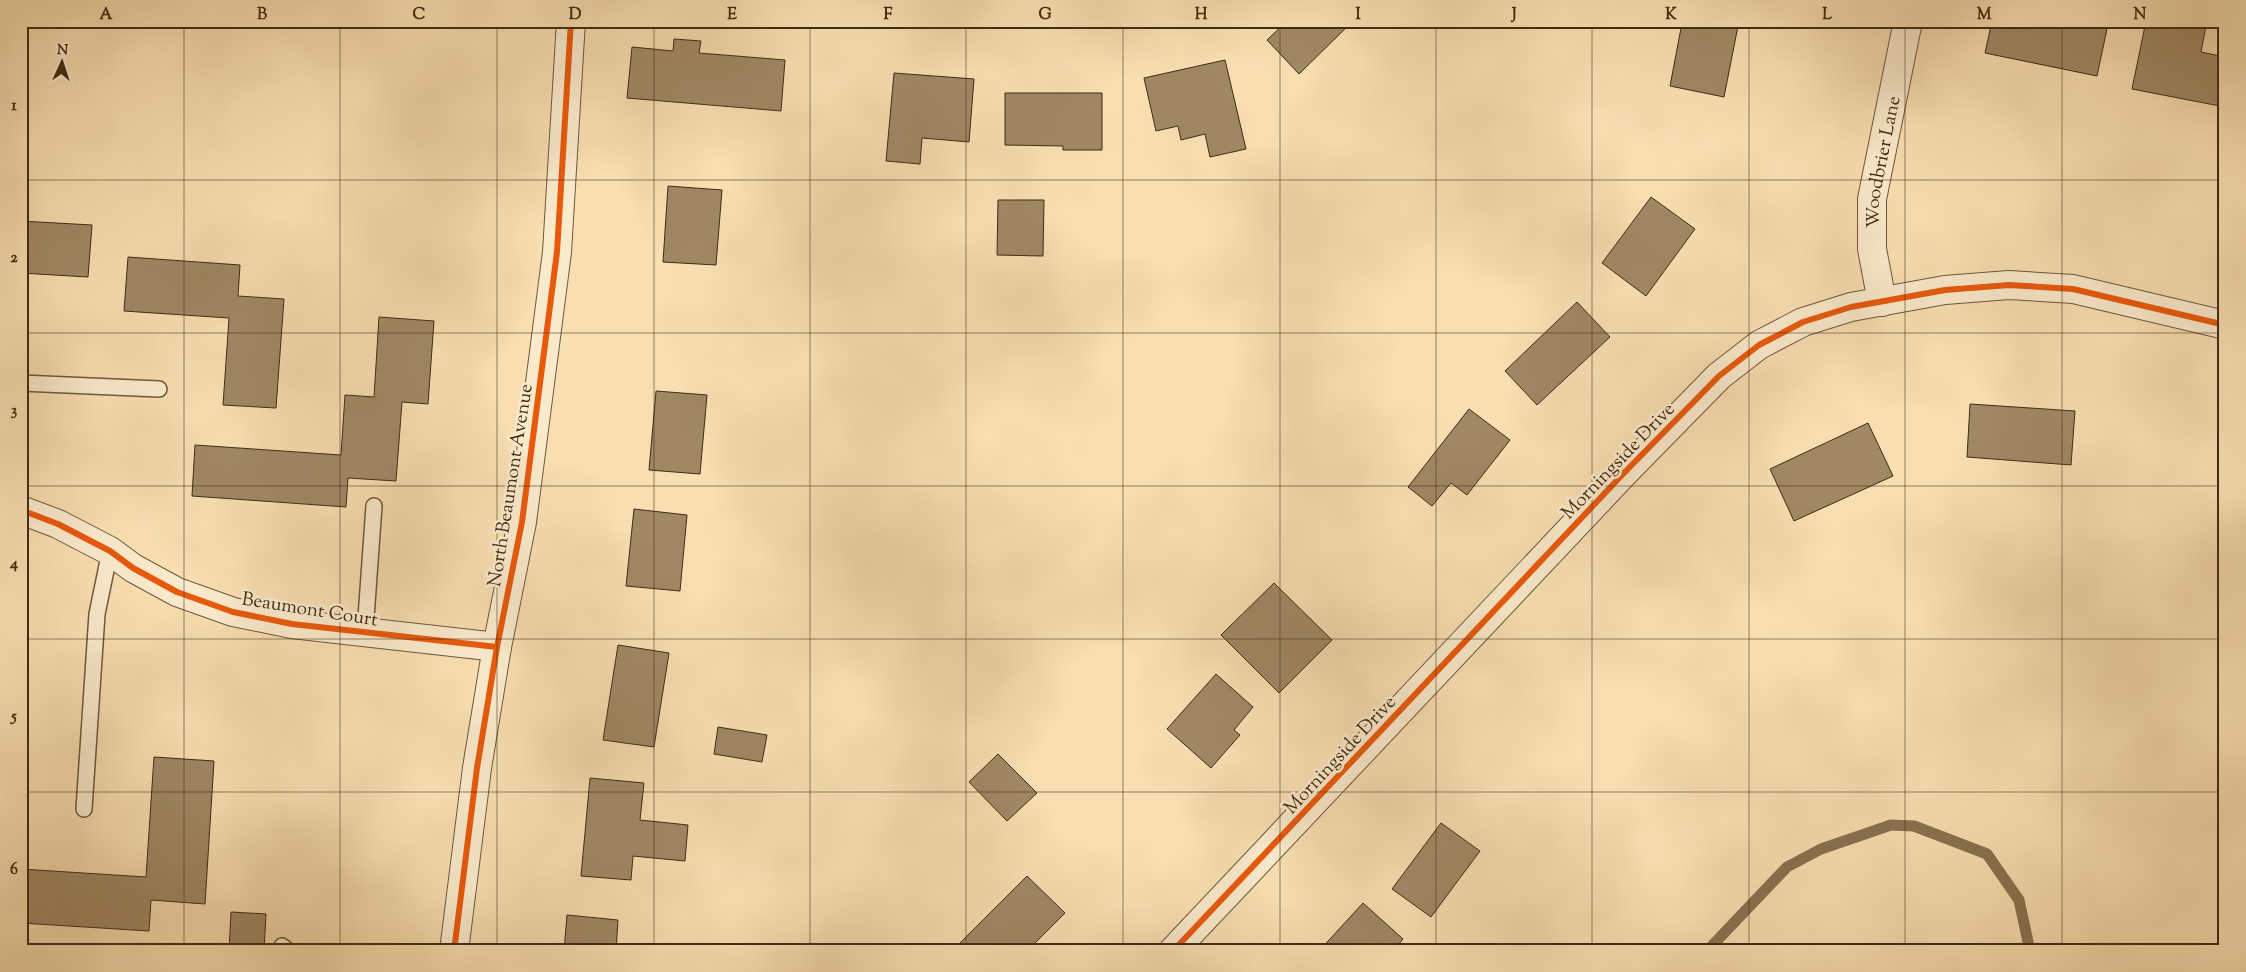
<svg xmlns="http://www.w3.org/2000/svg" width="2246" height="972" viewBox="0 0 2246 972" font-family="'Sorts Mill Goudy',serif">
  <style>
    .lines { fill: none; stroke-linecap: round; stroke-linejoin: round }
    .stream { stroke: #8a7251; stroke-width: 11 }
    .building { fill: #a08865; stroke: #412b12 }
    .service-casing { stroke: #6f583a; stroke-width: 18 }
    .minor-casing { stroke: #6f583a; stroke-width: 30 }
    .tertiary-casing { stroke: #6f583a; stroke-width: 30 }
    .service { stroke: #faeacc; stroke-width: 15 }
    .minor { stroke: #faeacc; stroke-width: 28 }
    .tertiary { stroke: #faeacc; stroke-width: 28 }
    .cycleway-casing { stroke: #faeacc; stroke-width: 9 }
    .cycleway { stroke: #e8590c; stroke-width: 6 }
    .grid { fill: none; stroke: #412b12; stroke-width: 1; stroke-opacity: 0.55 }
    .labels { text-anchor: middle; stroke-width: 5; stroke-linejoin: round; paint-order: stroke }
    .street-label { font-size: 19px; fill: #412b12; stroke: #faeacc }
    .neatline { fill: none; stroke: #412b12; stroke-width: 2 }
    .grid-label { font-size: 16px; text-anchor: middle; font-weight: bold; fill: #412b12 }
  </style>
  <rect width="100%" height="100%" fill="#f8deb1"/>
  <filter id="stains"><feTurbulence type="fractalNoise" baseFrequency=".004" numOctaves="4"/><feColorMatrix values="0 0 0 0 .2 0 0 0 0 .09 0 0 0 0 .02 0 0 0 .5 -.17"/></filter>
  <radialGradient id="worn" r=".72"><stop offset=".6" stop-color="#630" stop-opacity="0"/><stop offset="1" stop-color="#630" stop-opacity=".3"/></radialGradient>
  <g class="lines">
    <path class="stream" d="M1707,951l80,-84 34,-18 70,-24 23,1 73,28 32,46 11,51"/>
  </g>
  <g class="building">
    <path d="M1287,21h66l-54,53 -32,-34z"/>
    <path d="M1676,21h63l-15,76 -54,-11 12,-63z"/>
    <path d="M1992,21h75l40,8 -10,47 -112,-23z"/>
    <path d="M2146,21h61l-6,31 24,5v50l-93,-18z"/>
    <path d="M674,39l27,2 -2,12 86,7 -4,51 -154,-13 5,-51 41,4z"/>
    <path d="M1225,60l21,89 -36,8 -5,-23 -24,6 -3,-14 -22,5 -12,-53z"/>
    <path d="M894,73l80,6 -5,63 -47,-4 -2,26 -34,-3z"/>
    <path d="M1005,93h97v57h-39v-4l-58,-1z"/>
    <path d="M668,186l54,4 -6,75 -53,-3z"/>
    <path d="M1651,197l44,32 -49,67 -44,-33z"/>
    <path d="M998,200h46l-1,56 -46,-1z"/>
    <path d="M21,221l71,4 -4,52 -67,-4z"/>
    <path d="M128,257l112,8 -2,31 46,3 -8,109 -53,-3 6,-87 -105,-7z"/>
    <path d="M1577,302l33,35 -73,68 -32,-34z"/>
    <path d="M379,317l55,4 -6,83 -26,-2 -6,79 -48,-3 -2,29 -154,-11 3,-51 146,10 4,-60 29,2z"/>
    <path d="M656,391l51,4 -7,79 -51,-4z"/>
    <path d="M1970,404l105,7 -4,54 -104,-8z"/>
    <path d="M1469,409l41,31 -43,55 -16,-12 -19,23 -24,-19z"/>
    <path d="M1868,423l25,53 -99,45 -24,-52z"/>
    <path d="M634,509l53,6 -7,76 -54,-5z"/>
    <path d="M1274,583l58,57 -53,53 -58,-58z"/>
    <path d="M618,645l51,8 -15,94 -51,-7z"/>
    <path d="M1216,674l37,33 -19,23 6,5 -29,33 -44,-39z"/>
    <path d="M718,727l49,8 -5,27 -48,-8z"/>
    <path d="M998,754l39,39 -30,28 -38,-39z"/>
    <path d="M154,757l60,4 -9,143 -54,-4 -2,31 -128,-8v-54l125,8z"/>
    <path d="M590,778l54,5 -4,37 48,5 -3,36 -52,-5 -2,24 -50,-4z"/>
    <path d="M1441,823l39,28 -49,66 -39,-28z"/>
    <path d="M1027,876l38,37 -38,38h-67l-4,-4z"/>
    <path d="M1363,903l40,36 -10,12h-74z"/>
    <path d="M231,912l35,2 -2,37h-35z"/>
    <path d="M567,915l51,5 -2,31h-52z"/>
  </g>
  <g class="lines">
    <defs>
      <g id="service">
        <path d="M21,383l138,6"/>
        <path d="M365,632l9,-126"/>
        <path d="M84,809l13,-195 13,-63"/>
        <path d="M282,946l6,5"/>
      </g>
      <g id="minor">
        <path id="s1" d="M1882,302l-10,-53v-50l36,-178"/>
        <path d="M21,510l37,14 52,27 23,17 44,24 56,20 59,12 205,23"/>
        <path d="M1173,951l449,-476 97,-99 40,-31 44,-23 48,-15 94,-17 64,-5 64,4 152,36"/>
      </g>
      <path id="tertiary" d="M454,951l23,-183 20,-121 25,-125 35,-270 14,-231"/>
    </defs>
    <use href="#service" class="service-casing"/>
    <use href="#minor" class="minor-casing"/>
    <use href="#tertiary" class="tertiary-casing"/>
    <use href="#service" class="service"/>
    <use href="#minor" class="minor"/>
    <use href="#tertiary" class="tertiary"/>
    <defs>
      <g id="cycleway">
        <path d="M21,510l37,14 52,27 23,17 44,24 56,20 59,12 205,23"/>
        <path d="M454,951l23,-183 20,-121 25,-125 35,-270 14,-231"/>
        <path d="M1173,951l449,-476 97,-99 40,-31 44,-23 48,-15 94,-17 64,-5 64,4 152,36"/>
      </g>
    </defs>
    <use href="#cycleway" class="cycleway-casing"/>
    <use href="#cycleway" class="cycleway"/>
  </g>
  <path class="grid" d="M184,21v930M340,21v930M497,21v930M654,21v930M810,21v930M966,21v930M1123,21v930M1280,21v930M1436,21v930M1592,21v930M1749,21v930M1905,21v930M2062,21v930M21,180h2204M21,333h2204M21,486h2204M21,639h2204M21,792h2204"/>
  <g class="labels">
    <g class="street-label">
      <text dy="7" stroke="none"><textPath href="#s1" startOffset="142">Woodbrier Lane</textPath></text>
      <text transform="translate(1617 460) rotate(-46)" y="7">Morningside Drive</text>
      <text transform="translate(509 485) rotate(-81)" y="7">North Beaumont Avenue</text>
      <text transform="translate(310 608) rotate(9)" y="7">Beaumont Court</text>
      <text transform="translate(1339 754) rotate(-47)" y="7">Morningside Drive</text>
    </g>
  </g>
  <rect width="2246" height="972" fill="none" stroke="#f8deb1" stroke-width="55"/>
  <g transform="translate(62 62) rotate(3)" stroke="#faeacc" stroke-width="4" paint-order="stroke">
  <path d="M0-4L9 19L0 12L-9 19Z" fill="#412b12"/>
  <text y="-8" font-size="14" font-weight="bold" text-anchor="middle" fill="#412b12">N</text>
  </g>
  <rect x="28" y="28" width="2190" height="916" class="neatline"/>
  <g class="grid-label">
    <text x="106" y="19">A</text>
    <text x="262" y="19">B</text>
    <text x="419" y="19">C</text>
    <text x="575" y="19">D</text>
    <text x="732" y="19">E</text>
    <text x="888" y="19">F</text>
    <text x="1045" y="19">G</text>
    <text x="1201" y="19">H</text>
    <text x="1358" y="19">I</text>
    <text x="1514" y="19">J</text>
    <text x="1671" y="19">K</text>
    <text x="1827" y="19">L</text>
    <text x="1984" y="19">M</text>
    <text x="2140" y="19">N</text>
    <text x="14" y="110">1</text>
    <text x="14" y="262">2</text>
    <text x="14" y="415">3</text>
    <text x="14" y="568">4</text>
    <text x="14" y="721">5</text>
    <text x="14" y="874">6</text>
  </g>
  <rect width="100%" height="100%" filter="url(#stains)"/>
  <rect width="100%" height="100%" fill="url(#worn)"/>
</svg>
